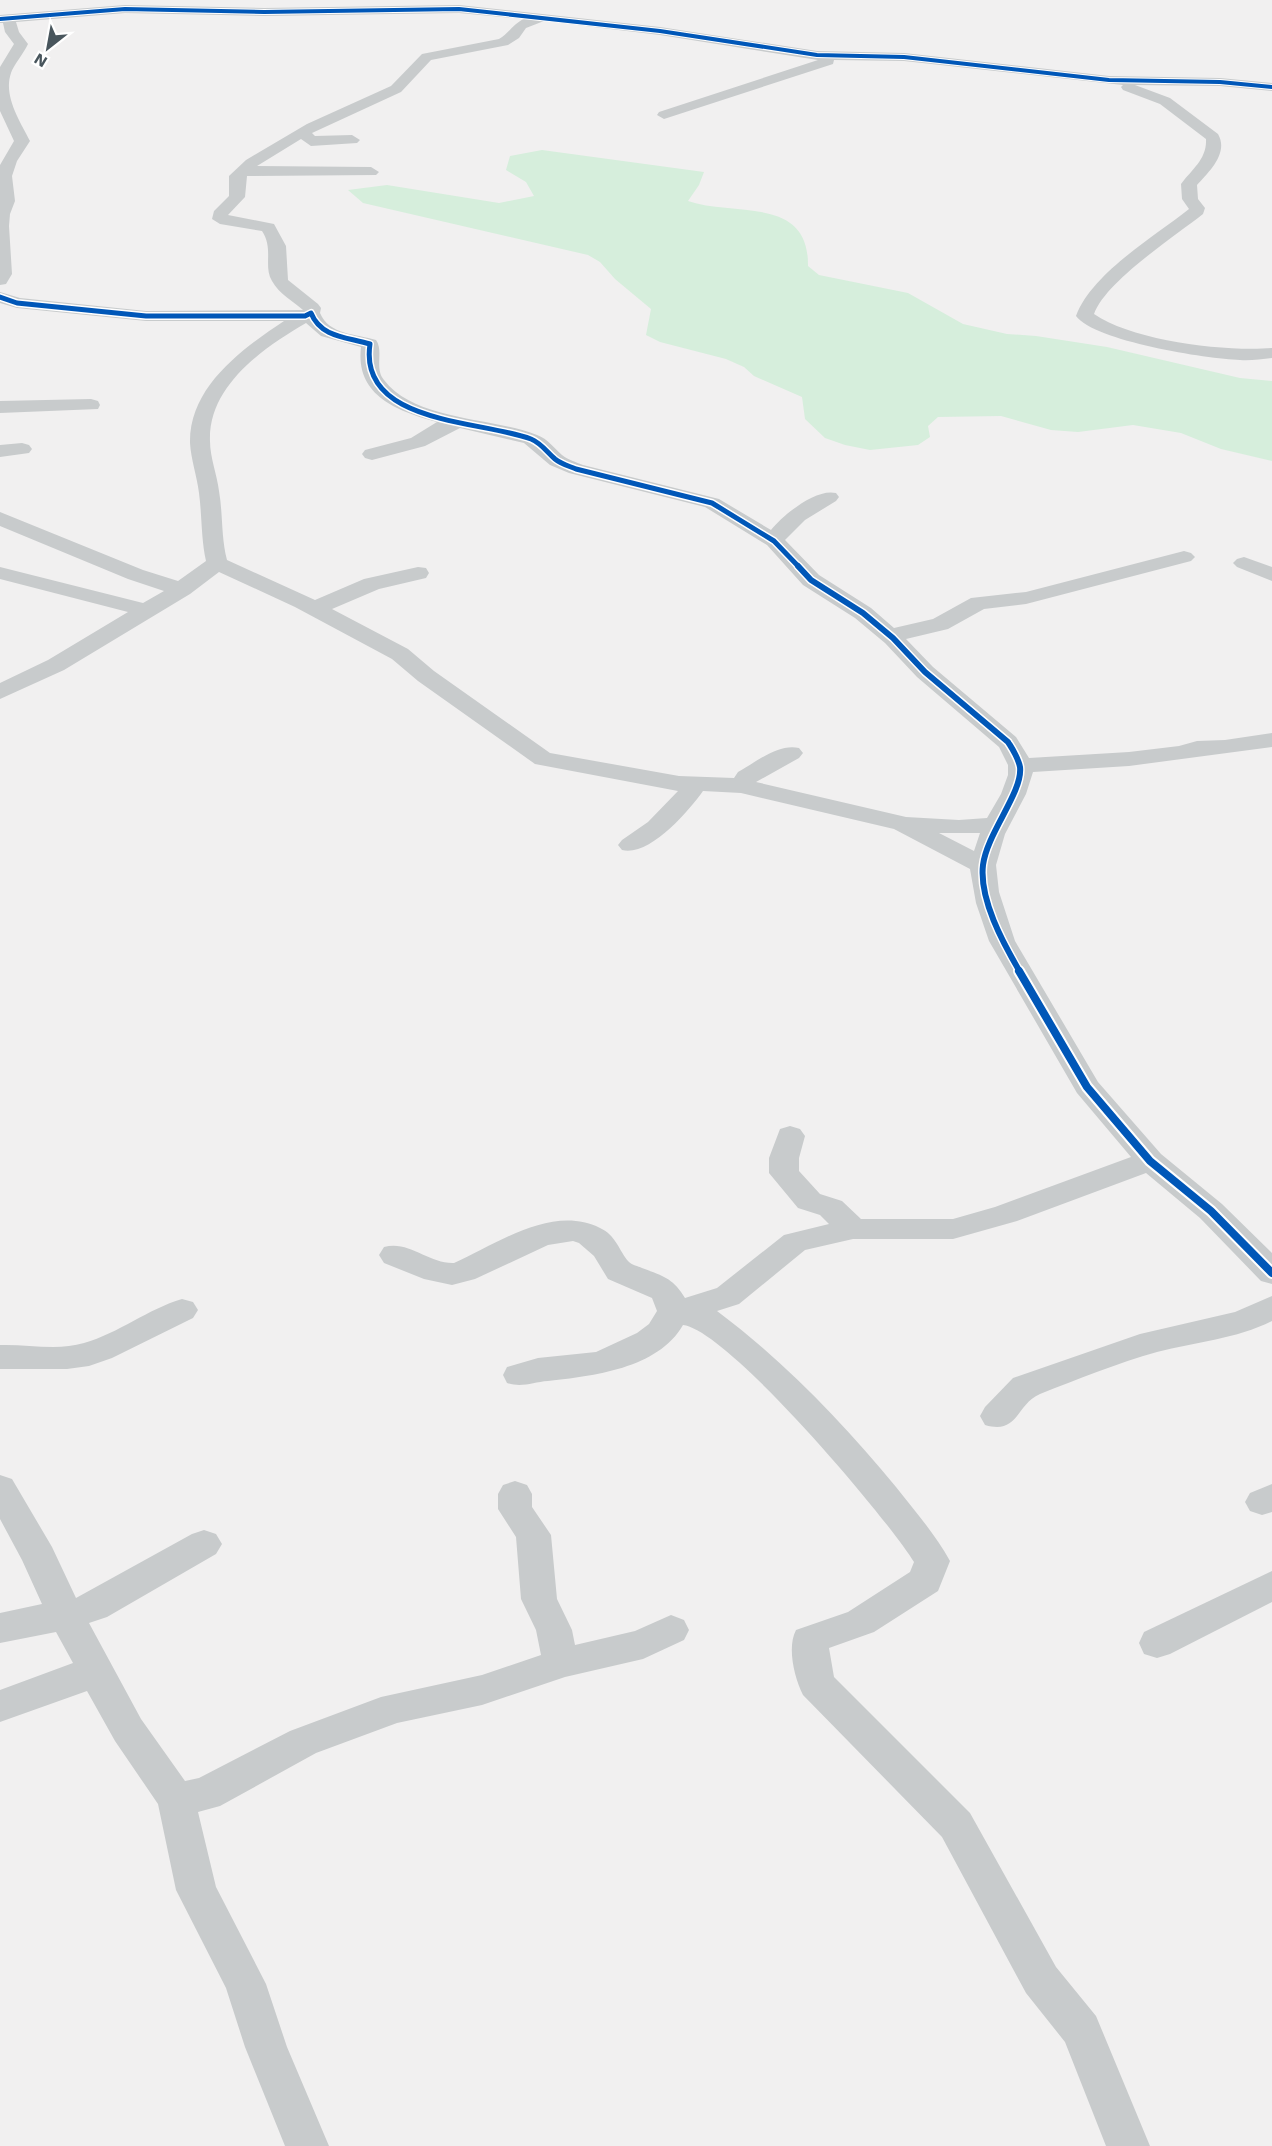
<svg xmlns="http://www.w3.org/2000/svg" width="1272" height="2146" viewBox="0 0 1272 2146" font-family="'Work Sans',sans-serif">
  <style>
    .green { fill: #d6eedc }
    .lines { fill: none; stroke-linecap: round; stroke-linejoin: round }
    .minor { fill: #c8cbcc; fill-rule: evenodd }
    .cycleway-far3-casing { stroke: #fff; stroke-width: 6 }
    .cycleway-far2-casing { stroke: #fff; stroke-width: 8 }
    .cycleway-far1-casing { stroke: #fff; stroke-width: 9 }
    .cycleway-casing { stroke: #fff; stroke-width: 12 }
    .cycleway-far3 { stroke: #0057b8; stroke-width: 4 }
    .cycleway-far2 { stroke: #0057b8; stroke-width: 5 }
    .cycleway-far1 { stroke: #0057b8; stroke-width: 6 }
    .cycleway { stroke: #0057b8; stroke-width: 8 }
  </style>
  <rect width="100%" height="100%" fill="#f1f0f0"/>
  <path class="green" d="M542,150l162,22 -5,13 -11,16c46,16 121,-6 120,65l11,9 89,18 55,31 44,10 29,2 71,11 133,31 32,3v80l-51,-12 -40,-16 -48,-8 -55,7 -27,-2 -50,-14 -63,1 -10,9 2,11 -12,8 -48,5 -25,-5 -20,-7 -20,-19 -3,-22 -48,-21 -10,-9 -18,-8 -66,-17 -14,-7 5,-26 -36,-30 -15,-17 -12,-7 -225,-52 -15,-13 39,-5 112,18 35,-7 -8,-14 -20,-12 4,-14z"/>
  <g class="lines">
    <g class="minor">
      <path d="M125,5l139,3 195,-3 201,22 157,24 87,2 205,23 111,2 52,5v8l-52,-5 -85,-1 35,13 48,36c11,19 -9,38 -21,51l1,14 7,9 -2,6c-29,23 -97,67 -109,100 39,27 132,38 178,34v10c-11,1 -22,3 -32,2 -33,-1 -146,-19 -164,-44 16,-43 78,-79 113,-107l-7,-10 -1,-15c11,-15 26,-25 25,-45l-46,-35 -37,-14 -2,-3 2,-2 -219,-24 -70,-1 -1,4 -169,55 -7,-4 2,-3 159,-52 -158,-25 -116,-14 -18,7 -7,10 -11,7 -77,15 -30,32 -89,41 3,3 37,-1 8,5 -3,3 -46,3 -10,-7 -44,27 114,1 8,5 -3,3 -129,1 -2,21 -17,18 46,9 12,22 2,34 30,24 3,4 -1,5c9,22 37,21 56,27 8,11 -2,28 8,40 31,41 108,37 153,55 11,4 17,13 25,20 6,5 14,7 21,10l136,34 52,31c12,-15 45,-42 65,-37l3,4 -3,4 -31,19 -20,20 34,35 52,33 23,20 39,-9 38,-21 55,-6 158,-41 7,2 4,4 -4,4 -165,43 -42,5 -36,20 -42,10 27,28 83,70 13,21 100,-6 50,-6 18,-5 28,-1 47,-7v14l-143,19 -96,6 -7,22 -21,40 -9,31 3,27 16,49 83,141 63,72 61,50 50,49v31l-11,-3 -61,-63 -54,-45 -129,48 -64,18h-100l-48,11 -66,54 -22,7c67,50 126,112 179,176 19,24 39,47 54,74l-12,30 -64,41 -45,16 5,29 136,136 86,154 40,49 54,130h-44l-41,-104 -39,-49 -84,-156 -139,-142c-9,-18 -16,-48 -7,-65l52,-18 62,-40 4,-10c-27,-44 -186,-232 -231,-237 -25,44 -91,51 -135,56 -15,1 -26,7 -41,2l-4,-8 4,-8 31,-9 58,-6 41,-19 12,-9 8,-13 -5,-13 -44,-19 -14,-23 -15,-13 -6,-2 -25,4 -73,34 -23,6 -28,-6 -40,-16 -5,-8 5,-8c25,-7 45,17 70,16 43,-19 98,-59 146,-35 16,7 19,23 29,34 3,3 9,4 13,6 21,8 31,10 43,30l32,-10 67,-53 45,-11 -9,-9 -22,-7 -29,-35v-15l11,-29 10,-3 10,3 5,7 -6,22v13l21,23 22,7 19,18h92l42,-12 136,-50 -54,-64 -88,-152 -13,-38 -6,-34 -76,-40 -153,-36 -38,-2c-15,21 -54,66 -81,59l-4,-5 4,-5 26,-18 30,-31 -143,-27 -117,-83 -26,-22 -97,-52 -76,-35 -29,22 -126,76 -64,29v-16l48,-23 80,-48 -128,-33v-12l143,36 21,-12 -36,-12 -128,-53v-14l143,58 35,11 28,-20c-5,-22 -4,-46 -7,-68 -2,-17 -8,-33 -9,-50 -1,-56 52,-94 94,-122h-138l-129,-13 -17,-5v-11l20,6 126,13 157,-1c-10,-9 -24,-16 -31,-29 -9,-15 2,-32 -10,-50l-42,-7 -8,-5 2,-8 15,-15v-20l17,-16 61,-36 84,-38 31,-32 77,-15c10,-6 15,-16 25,-20l-65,-6 -195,3 -139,-3 -109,9 3,10 9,12c-4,9 -15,22 -17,29 -8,23 9,48 19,68l-13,20 -5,15 3,25 -5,13 -1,12 3,48 -6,10 -6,1v-120l14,-24 -14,-30v-44l14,-23 -9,-12 -2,-9h-3v-8zM306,323l15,13 40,11c-6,49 37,64 76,75l-26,16 -46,12 -3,4 3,4 7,2 53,-14 35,-18 64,15 26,22 19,8 136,34 62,38 36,40 52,33 30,25 32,34 82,70 9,18v10l-7,19 -14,24 -28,2 -53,-3 -150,-35 43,-24 4,-5 -4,-5c-20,-5 -43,14 -61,24l-4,6 -55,-2 -129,-23 -116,-82 -26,-22 -76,-40 47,-20 47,-11 3,-5 -3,-5 -8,-1 -54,12 -49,21 -88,-40c-6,-23 -4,-46 -8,-69 -2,-17 -9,-33 -9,-50 -2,-55 53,-93 96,-118zM939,833h41l-6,18z"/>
      <path d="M91,399l7,2 2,4 -2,4 -98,4v-12z"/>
      <path d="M22,443l7,2 3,4 -3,4 -29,4v-12z"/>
      <path d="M1244,557l28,10v14l-35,-14 -4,-4 4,-4z"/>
      <path d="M1272,1296v25c-36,18 -76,21 -115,31 -39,11 -79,27 -117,42 -24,10 -21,41 -55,31l-5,-9 5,-9 28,-29 127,-44 95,-22z"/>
      <path d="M182,1299l11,3 5,8 -5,8 -81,40 -23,8 -22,3h-67v-24c27,-1 58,6 84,-2 35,-10 64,-34 98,-44z"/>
      <path d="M0,1475l12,4 40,68 24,51 116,-64 12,-4 12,4 6,10 -6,10 -109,63 -18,6 52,96 44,62 14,-3 91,-47 91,-34 101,-22 59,-20 -5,-25 -15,-31 -5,-62 -18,-28v-15l5,-9 12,-4 12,4 5,9v13l19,28 6,64 15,31 3,15 60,-14 36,-16 13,5 5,10 -5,10 -41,19 -78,18 -83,28 -85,18 -81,30 -96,53 -22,6 18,75 50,97 21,63 42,99h-44l-40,-99 -19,-59 -50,-98 -18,-86 -43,-63 -28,-50 -87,31v-32l73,-27 -17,-31 -56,11v-30l42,-9 -20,-44 -22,-41z"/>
      <path d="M1272,1484v28l-10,3 -12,-4 -5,-9 5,-9z"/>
      <path d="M1272,1571v31l-102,52 -13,4 -13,-4 -5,-11 5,-11z"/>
    </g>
    <defs>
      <path id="cycleway-far3" d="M0,19l125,-10 139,3 195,-3 201,22 157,24 87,2 205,23 111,2 52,5"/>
      <path id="cycleway-far2" d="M0,297l17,6 129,13h159l6,-3c10,25 37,24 59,31 -12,80 110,76 161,95 10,4 16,13 24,20 6,5 14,7 21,10l136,34 62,38 25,26"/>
      <path id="cycleway-far1" d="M798,566l13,14 52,33 30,25 32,34 83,70c5,8 10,15 12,25 3,25 -33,66 -37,98 -4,34 20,78 37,107"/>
      <path id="cycleway" d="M1019,971l68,116 63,74 61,50 61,62"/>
    </defs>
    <use href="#cycleway-far3" class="cycleway-far3-casing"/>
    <use href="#cycleway-far2" class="cycleway-far2-casing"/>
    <use href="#cycleway-far1" class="cycleway-far1-casing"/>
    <use href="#cycleway" class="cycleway-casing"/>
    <use href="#cycleway-far3" class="cycleway-far3"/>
    <use href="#cycleway-far2" class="cycleway-far2"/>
    <use href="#cycleway-far1" class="cycleway-far1"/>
    <use href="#cycleway" class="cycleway"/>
  </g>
  <g transform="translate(48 48) rotate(211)" stroke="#ffffff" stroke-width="4.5" paint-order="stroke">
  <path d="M0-4.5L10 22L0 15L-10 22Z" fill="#48555c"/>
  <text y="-9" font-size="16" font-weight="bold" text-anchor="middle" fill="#48555c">N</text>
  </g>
</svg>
